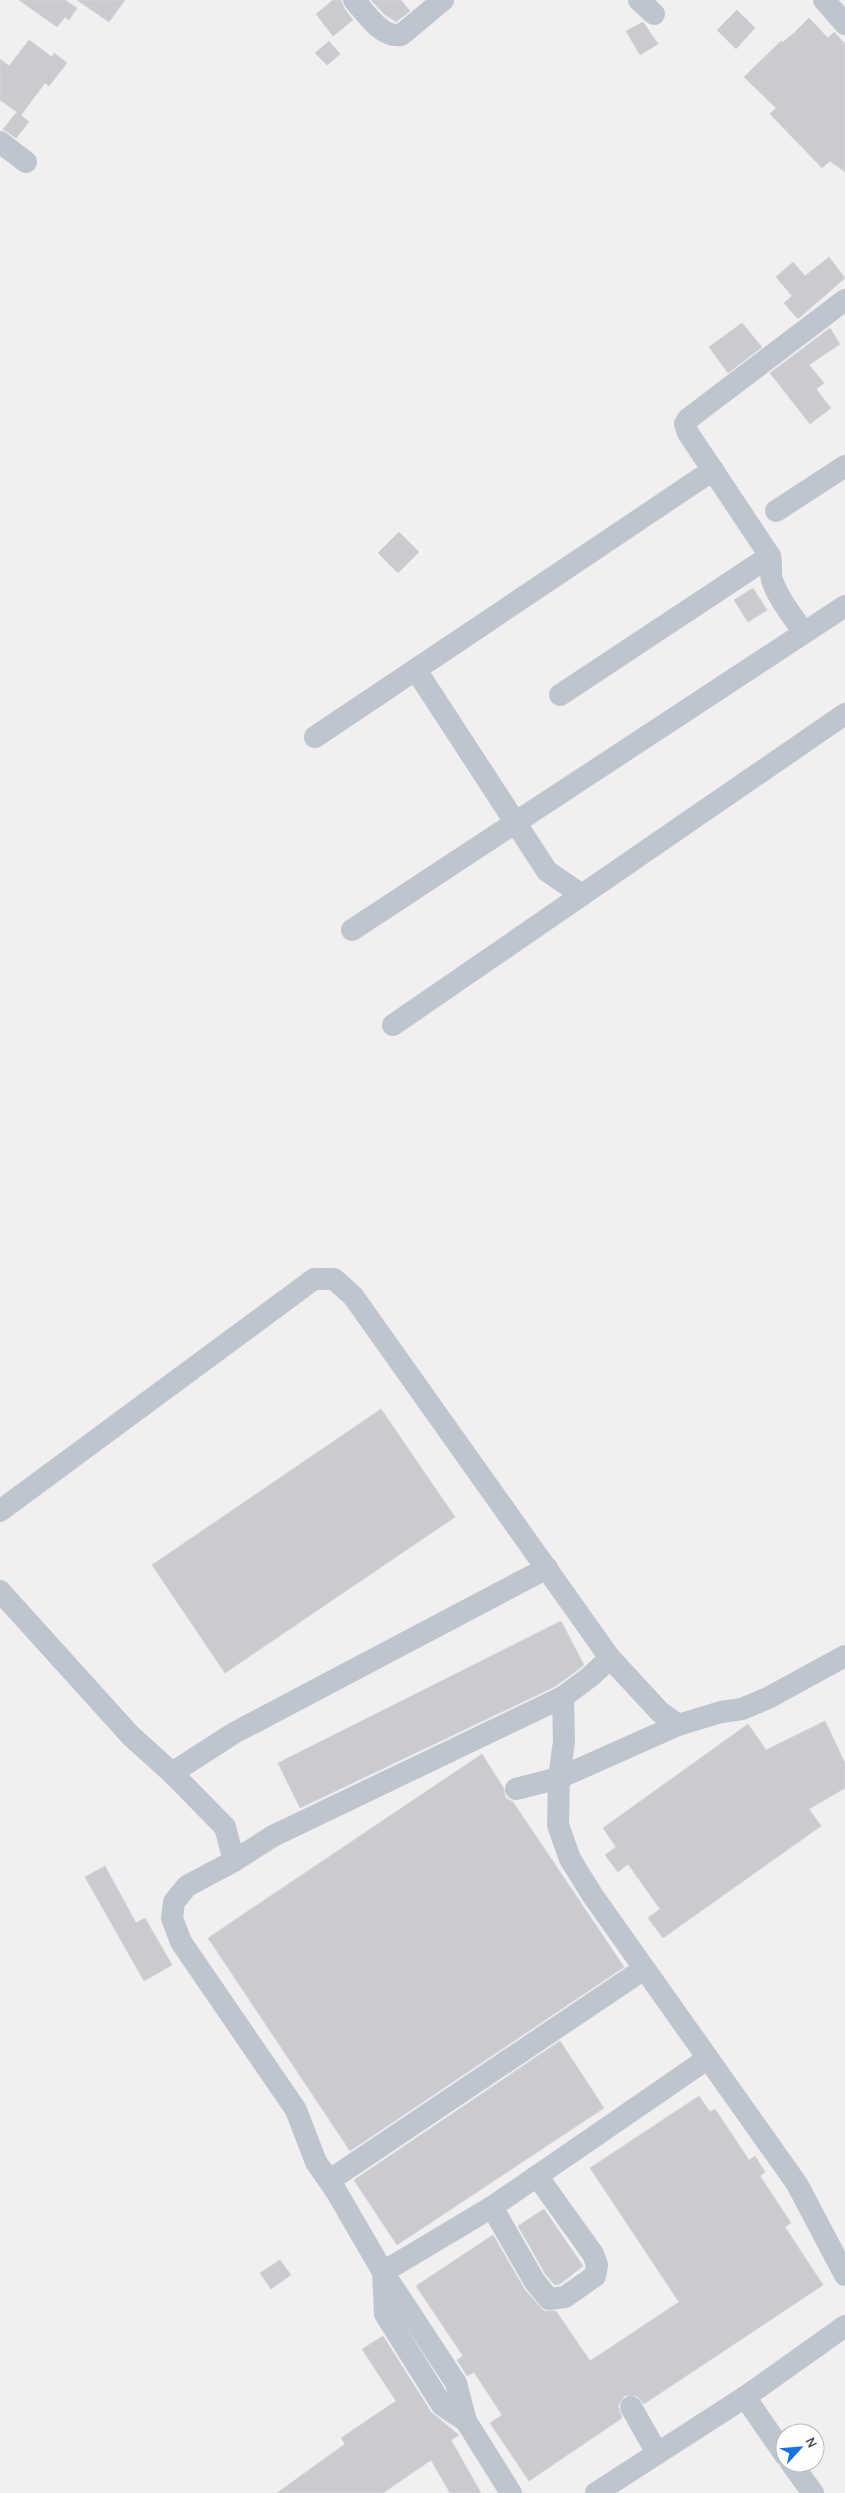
<svg xmlns="http://www.w3.org/2000/svg" width="845" height="2493" viewBox="0 0 845 2493" font-family="Karla,sans-serif">
  <style>
    .building { fill: #c9cbd1; stroke: #d3d5da }
    .lines { fill: none; stroke-linecap: round; stroke-linejoin: round }
    .minor { stroke: #bdc6ce; stroke-width: 22 }
  </style>
  <rect width="100%" height="100%" fill="#f1efef"/>
  <g class="building">
    <path d="M19,0h46l12,8 -8,12 -4,-3 -8,10z"/>
    <path d="M77,0h48l-16,22z"/>
    <path d="M333,0h8l3,8 9,12 -20,16 -17,-22z"/>
    <path d="M371,0h30l9,11 -14,11 -12,-8z"/>
    <path d="M737,10l18,18 -19,21 -19,-19z"/>
    <path d="M809,18l19,20 6,-6 11,12v128l-15,-11 -8,7 -52,-54 6,-6 -32,-31 37,-36 2,1 11,-9z"/>
    <path d="M643,22l15,22 -18,11 -14,-24z"/>
    <path d="M29,40l23,17 2,-4 13,10 -18,23 -4,-3 -24,32 8,7 -13,16 -13,-9 14,-17 -17,-12v-41l9,7z"/>
    <path d="M329,41l11,13 -13,11 -12,-12z"/>
    <path d="M829,257l16,21 -47,41 -14,-16 8,-7 -16,-19 17,-15 12,14z"/>
    <path d="M742,323l20,24 -34,26 -19,-26z"/>
    <path d="M830,328l10,16 -31,21 15,18 -8,6 15,19 -21,16 -40,-51z"/>
    <path d="M399,532l20,20 -21,21 -20,-20z"/>
    <path d="M753,588l14,22 -19,12 -14,-22z"/>
    <path d="M381,1409l74,108 -230,156 -73,-108z"/>
    <path d="M561,1621l23,44 -28,21 -256,122 -22,-45z"/>
    <path d="M825,1721l20,42v25l-36,21 12,17 -158,112 -15,-20 12,-9 -32,-45 -10,8 -13,-17 11,-8 -13,-19 145,-104 18,26z"/>
    <path d="M482,1754l21,33 3,11 7,4 111,165 -274,184 -142,-213z"/>
    <path d="M105,1866l31,57 9,-5 27,47 -28,16 -59,-104z"/>
    <path d="M560,2041l44,67 -207,137 -43,-65z"/>
    <path d="M699,2096l11,16 5,-3 34,51 6,-4 10,16 -5,4 31,47 -6,4 38,58 -179,119 -7,-8h-13l-6,10 4,12 -93,63 -39,-58 12,-8 -28,-43 -7,4 -10,-16 6,-4 -47,-70 77,-51 32,55 19,21h12l34,50 89,-59 -89,-134z"/>
    <path d="M544,2209l39,57 -23,18 -5,1 -9,-10 -28,-49z"/>
    <path d="M280,2260l11,15 -20,14 -11,-16z"/>
    <path d="M383,2336l48,76 28,23 -8,5 30,53h-31l-19,-33 -48,33h-106l68,-49 -4,-6 55,-37 -34,-52z"/>
  </g>
  <g class="lines">
    <g class="minor">
      <path d="M354,0c12,13 27,38 47,35l42,-35"/>
      <path d="M639,0l15,14"/>
      <path d="M824,0l21,24"/>
      <path d="M0,142l26,20"/>
      <path d="M776,511l69,-45"/>
      <path d="M803,632c-10,-16 -25,-33 -31,-52 -2,-8 0,-16 -2,-24l-82,-123 -3,-9 3,-5 157,-119"/>
      <path d="M416,670l131,201 35,24"/>
      <path d="M560,695l210,-139"/>
      <path d="M315,737l398,-267"/>
      <path d="M352,930l493,-324"/>
      <path d="M393,1025l452,-311"/>
      <path d="M0,1511l314,-232h20l19,17 257,362 50,54 18,13 43,-13 21,-3 26,-11 77,-42"/>
      <path d="M0,1591l131,145 41,37"/>
      <path d="M563,1697l1,44 -5,37 -1,47 12,34 23,37 204,288 48,91"/>
      <path d="M516,1789l43,-11 119,-53"/>
      <path d="M234,1861l-9,-34 -53,-54 62,-40 313,-165"/>
      <path d="M330,2180l314,-211"/>
      <path d="M492,2207l43,75 14,17 16,-2 30,-21 2,-11 -4,-11 -56,-78"/>
      <path d="M745,2397l40,58"/>
      <path d="M631,2407l26,46"/>
      <path d="M466,2421l-24,-16 -57,-91 -2,-42 109,-65 215,-148"/>
      <path d="M791,2463l22,30"/>
      <path d="M511,2493l-45,-72 -10,-38 -73,-111 -47,-81 -20,-29 -20,-52 -115,-168 -9,-24 2,-16 13,-16 47,-25 39,-25 290,-139 28,-21 19,-18"/>
      <path d="M596,2493l149,-96 100,-71"/>
    </g>
  </g>
  <g transform="translate(800 2448) rotate(64)"><circle r="24" fill="#ffffff" stroke="#b5babe"/>
  <path d="M0-4L9 19L0 12L-9 19Z" fill="#1a71e0"/>
  <text y="-8" font-size="14" font-weight="bold" text-anchor="middle" fill="#47525c">N</text>
  </g>
</svg>
